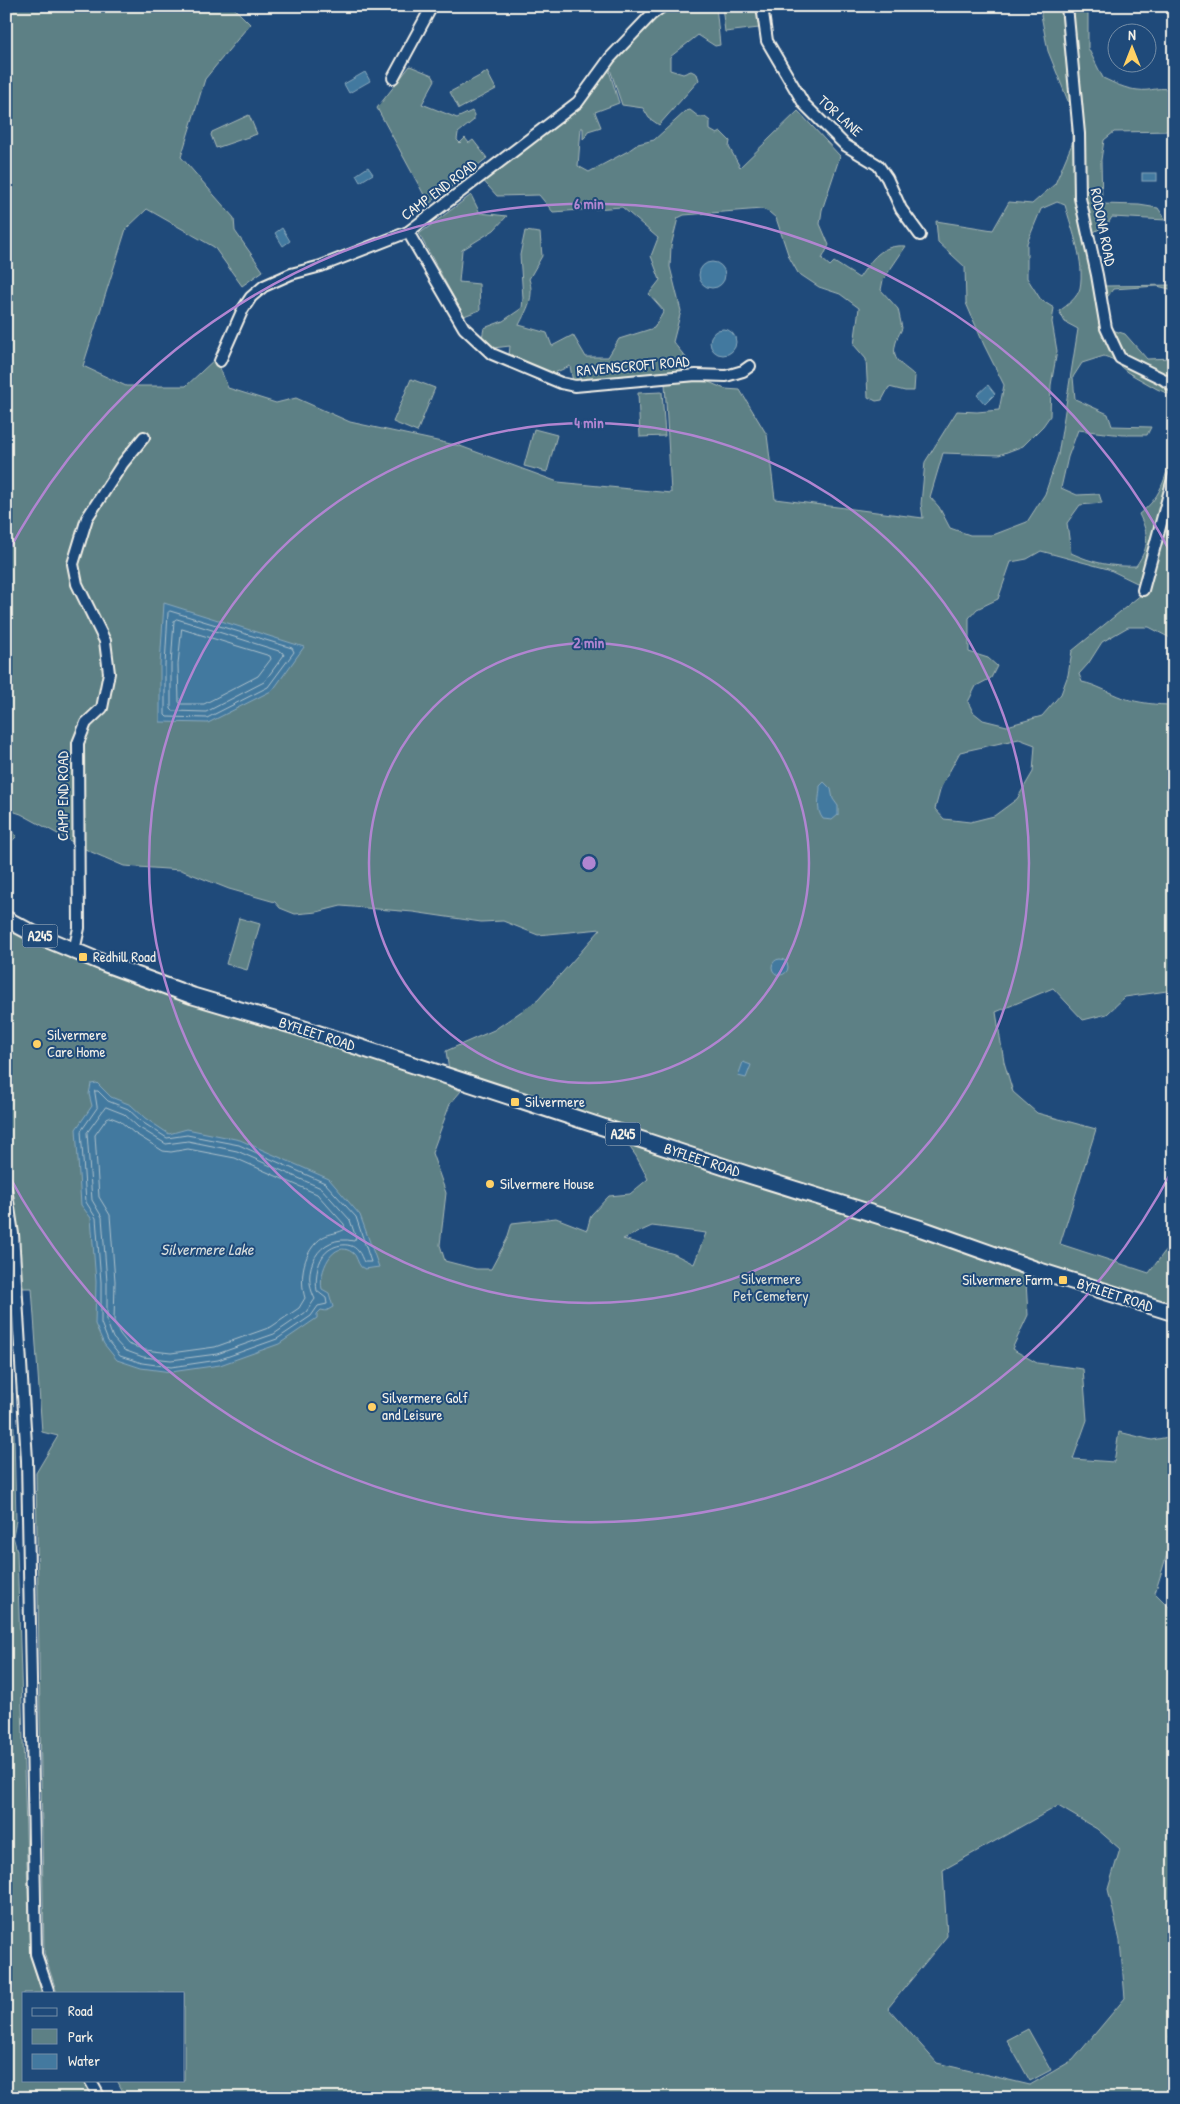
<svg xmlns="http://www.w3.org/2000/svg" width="1180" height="2104" viewBox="0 0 1180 2104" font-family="'Patrick Hand',sans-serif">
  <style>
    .green { fill: #5d8085; stroke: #a8b8b6; fill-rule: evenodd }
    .water { fill: #43799f; stroke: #8aa9bc }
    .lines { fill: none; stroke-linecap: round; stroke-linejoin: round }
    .shore { stroke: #adc1cb; stroke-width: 1 }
    .street-casing { stroke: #f4f1e8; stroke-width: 14 }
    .primary-casing { stroke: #f4f1e8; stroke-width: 19 }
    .street { stroke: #1f4a7a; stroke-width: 10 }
    .primary { stroke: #1f4a7a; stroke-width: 15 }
    .ring { fill: none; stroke: #b185d1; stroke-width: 2.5 }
    .poi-dot { fill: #ffd166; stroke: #1f4a7a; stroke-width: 2 }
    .labels { text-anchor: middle; stroke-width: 4; stroke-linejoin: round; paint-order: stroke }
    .shield { fill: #1f4a7a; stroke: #b4bfc7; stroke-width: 1 }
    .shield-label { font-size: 14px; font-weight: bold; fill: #f4f1e8 }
    .street-label { font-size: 15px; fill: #f4f1e8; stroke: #1f4a7a }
    .poi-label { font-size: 15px; fill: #f4f1e8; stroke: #1f4a7a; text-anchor: start }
    .park-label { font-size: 15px; fill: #dde0d9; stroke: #1f4a7a }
    .water-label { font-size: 16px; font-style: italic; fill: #d9dfdd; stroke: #1f4a7a }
    .centre { fill: #b185d1; stroke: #1f4a7a; stroke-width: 2.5 }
    .ring-label { font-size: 15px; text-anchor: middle; font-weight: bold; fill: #b185d1; stroke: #1f4a7a; stroke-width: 4; stroke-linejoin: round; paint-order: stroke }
  </style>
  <rect width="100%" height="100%" fill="#1f4a7a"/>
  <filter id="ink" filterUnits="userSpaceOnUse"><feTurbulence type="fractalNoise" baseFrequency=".02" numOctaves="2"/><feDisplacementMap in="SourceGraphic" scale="10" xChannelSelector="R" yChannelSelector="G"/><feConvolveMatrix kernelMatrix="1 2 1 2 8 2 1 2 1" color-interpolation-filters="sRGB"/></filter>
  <g filter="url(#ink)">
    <g class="green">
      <path d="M6,6h226l18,18 -45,55 -24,78 53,61 1,13 28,40 -21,15 -28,-39 -67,-38 -21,20 -43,137 43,20h60l30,-28 12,30 48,15 20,-5 54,24 110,24 98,36 113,11 -6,-110 39,-3 21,9 15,1 27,45 8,64 148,19 -2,-14 4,-42 32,-51 20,1 22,-2 5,-25 -20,-40 -18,-42 -1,-36 -27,-25 -2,-21 57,9 16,-28 23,2 23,-20 17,-40v-33l-24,-60 -7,-36 2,-9h45v42l15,30c11,5 22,11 35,12 12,2 24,-5 36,1v40l-60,1 -10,8 -3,20 1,44 37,1 19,3 8,12 -54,-3 -5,8 -19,10 9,40 9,11 68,-1v5l-17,-4 -44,3 -10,14 3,25 19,6 22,25 27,-1v38l-17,-7 -30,-17 -15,-13 -8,-3 -22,7 -9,14 2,22 33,15 4,12 39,1 -4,8h-24l-45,-5 -10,27 -7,31 16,7 22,-1 3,9 -22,2 -13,18 4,30c22,10 41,14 65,13 14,-20 13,-31 3,-52 25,-18 28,-43 35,-72v198l-25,-13h-21l-26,15 -14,22 -9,10 3,8c15,3 27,11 41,16 17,5 33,7 51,7v285l-49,7 -18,17 -24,6 -30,-32 -57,24 8,50 9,30 24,21 59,16 -36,115 89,29 25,-34v66l-137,-35 -11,12 2,33 -16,34 25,14 46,6 4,51 -14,39 41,3 5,-30 33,8 22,-4v96l-19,61 15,15 4,2v423l-5,3 5,14v48h-1048l-9,-18h67v-87h-127l-13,-40 -8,-480 22,-37 -16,-4 -10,-144h-20l-2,98h-4v-467l28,15 416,143 -4,-26 48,-21 44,-30 63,-71 -63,6 -35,-14 -22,1 -68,-10 -72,-6 -24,6 -22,2 -15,-6 -5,-6 -46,-13 -48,-19 -57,-4 -35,-15 -68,-37 -15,-5zM1057,202l8,3c7,25 20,57 15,83 -2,9 -13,18 -21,23l6,11 13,7 -20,126 -13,39 -18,28 -34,13h-23l-20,-7 -11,-21 -9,-10 13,-44 56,2 24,-9 20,-20 7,-10 1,-31 6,-34 -5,-29 2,-14 -13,-8 -14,-22v-35l14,-34zM1041,551l67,18 31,15 3,10 -70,57 -4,24 -7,19 -19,22 -35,10 -24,-6 -10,-8 -5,-10 8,-16 15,-8 6,-12 -9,-8 -19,-6v-34l8,-9 21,-10 13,-37 16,-3zM1019,739l16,6 -2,27 -16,27 -23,17 -24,6 -26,-3 -9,-10 6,-22 19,-35zM451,1078l168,54 17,24 12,23 -18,15 -21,2 -18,19 -4,15 -31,-12 -44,5 -5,16 -16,30h-15l-31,-8 -5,-16 6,-52 -14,-40 18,-49 11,-13 -13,-5zM652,1226l54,7 -12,31 -20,-10 -51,-15zM1058,1806l39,23 23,20 -12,40 12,52 5,57 -52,62 -43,25 -93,-22 -49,-55 59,-72 -4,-66z"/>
      <path d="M671,6h45l4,39 -5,1 -17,-11 -28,22v13l13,4 8,-3 6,3 2,6 -40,45 -10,-7 -6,-10 -21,-3 -13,-39 50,-50z"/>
      <path d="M722,6h34l3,22 -34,4z"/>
      <path d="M607,64l12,39 -24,9 6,15 -13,4 -2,5 -3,3v-11h-2l-3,38 11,6 39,-21 10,-7 16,-4 32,-29 4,-1 9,7h6l5,4v9l7,4 4,-2 9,9 -1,6 11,20 58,-56 42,45 -18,54 -2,14 9,21 -7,14 8,7 4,-4 25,16c13,-19 22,-34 47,-32l-23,34 -2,10 17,19 4,19c-1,4 -4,7 -5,11 -8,23 5,24 18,37l-1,15h-9l-16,-4 -7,13 -6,1 -8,-4 -2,-38 -12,-14 5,-37 -19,-14 -21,-7 -21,-14 -9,-16 -13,-39 -7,-6 -7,-3 -78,6 -6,3 -7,28 -1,21 11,44 -8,31 14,17v12l-114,11 -3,-16 -18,8 -43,-19 1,-9 -17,2 -11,-10 2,-10 19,-7 19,-13 1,-10 -3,-43 5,-24 15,2 2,23 -13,23c6,18 -2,30 -10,46l28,8 5,13 21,-11 13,22h22l11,-18 35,-11 10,-17 -15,-17 11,-14 -9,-24 7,-18 -36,-31 -69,5 -14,-17 -42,1 -17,-19 99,-76z"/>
      <path d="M410,66l22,9 3,5 -13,24 35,14 15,-7 2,4v5l-16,13 -1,7 3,3 5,-5 4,5 4,-3 14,18 -58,46 -52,-96z"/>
      <path d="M487,72l9,17 -37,20 -9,-17z"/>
      <path d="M249,115l8,19 -41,14 -5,-13 1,-3z"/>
      <path d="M471,195l9,18 27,3 -13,14 -32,20 -3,32 20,2 1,26 -16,6 -45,-82z"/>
      <path d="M411,379l24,9 -18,44 -24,-10z"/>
      <path d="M662,392l3,44 -25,1 -2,-44z"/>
      <path d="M534,429l23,6 -10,37 -23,-6z"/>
      <path d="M6,826l11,10 -11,11z"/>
      <path d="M239,918l21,6 -13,46 -21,-6z"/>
      <path d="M6,1392l7,1 3,127 -3,16 4,15 13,404 12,38h-18v87h58l10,18h-86z"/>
      <path d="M1028,2029l23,41 -21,11 -23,-41z"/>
    </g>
    <g class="water">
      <path d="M365,72l5,9 -21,12 -5,-9z"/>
      <path d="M368,167l5,7 -13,8 -4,-7z"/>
      <rect x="1142" y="173" width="15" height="8"/>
      <path d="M282,228l8,13 -7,5 -8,-13z"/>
      <circle cx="712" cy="275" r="13"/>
      <circle cx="723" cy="342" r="13"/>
      <path d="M988,385l7,9 -10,10 -8,-9z"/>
      <path d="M164,603l140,44 -31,43 -65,33 -48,-1v-57z"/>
      <path d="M824,782l7,7 2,10 5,7v9l-6,5 -9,-1c-8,-10 -3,-22 -3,-33z"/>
      <circle cx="780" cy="967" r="8"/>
      <path d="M743,1062l8,3 -5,13 -8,-2z"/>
      <path d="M97,1083l14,14 20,8 14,13 24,16 18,-5 53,11 89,39 31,36 19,52 -14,2 -4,-2c-4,-5 -4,-11 -8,-14 -20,-16 -35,20 -31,36l7,4 4,14 -7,4 -5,-1 -4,4v4l-38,26 -59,21 -49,7 -30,-4 -24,-8 -13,-16 -9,-20 1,-42 -5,-64 -10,-13 -5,-76 16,-23 -3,-12 2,-10z"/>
    </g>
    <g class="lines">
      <g class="shore">
        <path d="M170,611l122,37 2,4 -26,35 -61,31 -40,-1 -2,-2v-50l3,-52z"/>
        <path d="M177,619l105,33 2,3 -20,27 -58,30 -33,-1 -2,-2v-44l3,-44z"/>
        <path d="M182,629l88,27 1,3 -13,17 -54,28h-23l-2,-2 -1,-37z"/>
        <path d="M95,1091h3l10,10 20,8 14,13 25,16 20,-3 52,10 86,38 31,34 15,45h-7c-2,-3 -3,-8 -6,-11 -8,-11 -28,-6 -35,5 -6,9 -8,24 -6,35l9,7 1,6 -9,2 -7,10 -34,23 -59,21 -47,7 -29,-4 -22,-7 -12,-15 -7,-18v-41l-5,-64 -10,-16 -5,-71 16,-23z"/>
        <path d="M106,1107l18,7 14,13 28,17 22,-3 49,10 84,37 29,32 6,18 -2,3c-36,-8 -54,30 -39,58l-9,13 -32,22 -57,20 -46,6 -28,-3 -19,-7 -11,-12 -6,-16v-40l-5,-65 -10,-17 -5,-67z"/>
        <path d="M110,1117l10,4 14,12 29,18 8,1 17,-3 47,9 82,36 27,30 1,5c-5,4 -15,4 -22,8 -20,13 -24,41 -18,61l-6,10 -28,19 -56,20 -44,6 -26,-3 -17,-6 -8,-10 -6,-13 1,-40 -5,-66 -11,-18 -4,-62 12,-17z"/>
      </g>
      <defs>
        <g id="street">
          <path d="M762,6l5,35 37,63 41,41 33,20 9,13 14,31 19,26"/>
          <path d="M1067,6l12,128 1,64 17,77 9,53 14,30 43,21 11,8"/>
          <path d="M393,78l39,-72"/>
          <path d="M408,232l56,96 28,26 69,29 14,3 121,-11 30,1 17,-5 7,-5"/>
          <path d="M220,361l23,-52 8,-12 13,-11 27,-12 30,-8 87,-34 170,-130 32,-44 41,-43 12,-9"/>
          <path d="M1143,590l31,-115"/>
          <path d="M74,951l5,-23 -1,-185 8,-20 16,-15 7,-35 -4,-32 -28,-57 -4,-20 14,-46 36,-55 21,-26"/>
          <path d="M6,1188l7,46 14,226 9,494 13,39"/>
          <path d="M90,2080l10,18"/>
        </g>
        <path id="primary" d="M6,919l28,15 72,30 87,32 108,32 448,147 173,54 118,42 134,42"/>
      </defs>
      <use href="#street" class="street-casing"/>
      <use href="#primary" class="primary-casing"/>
      <use href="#street" class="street"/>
      <use href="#primary" class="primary"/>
    </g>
  </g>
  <g class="ring">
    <circle cx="589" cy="863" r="220"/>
    <circle cx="589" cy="863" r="440"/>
    <path d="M1174 1167A659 659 0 0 1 7 1172M7 554A659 659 0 0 1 1174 559"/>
  </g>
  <g class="poi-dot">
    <rect x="78" y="952" width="10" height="10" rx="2.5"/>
    <circle cx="37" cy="1044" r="5"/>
    <rect x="510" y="1097" width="10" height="10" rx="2.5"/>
    <circle cx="490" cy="1184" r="5"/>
    <rect x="1058" y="1275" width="10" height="10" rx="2.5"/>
    <circle cx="372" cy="1407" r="5"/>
  </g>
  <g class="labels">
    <g class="shield">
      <rect x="22.5" y="924.5" width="35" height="23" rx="4"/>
      <rect x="605.5" y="1122.5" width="35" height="23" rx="4"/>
    </g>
    <g class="shield-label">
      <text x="40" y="941">A245</text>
      <text x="623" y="1139">A245</text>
    </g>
    <g class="street-label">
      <text transform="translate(840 116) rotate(42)" y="5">TOR LANE</text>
      <text transform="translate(439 190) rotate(-37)" y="5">CAMP END ROAD</text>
      <text transform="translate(1103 227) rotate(79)" y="5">RODONA ROAD</text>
      <text transform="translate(633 366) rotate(-5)" y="5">RAVENSCROFT ROAD</text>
      <text transform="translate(63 796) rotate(-90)" y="5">CAMP END ROAD</text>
      <text transform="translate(317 1034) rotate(18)" y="5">BYFLEET ROAD</text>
      <text transform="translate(702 1160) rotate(18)" y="5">BYFLEET ROAD</text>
      <text transform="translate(1115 1295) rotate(18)" y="5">BYFLEET ROAD</text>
    </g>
    <g class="poi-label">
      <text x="93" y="962">Redhill Road</text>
      <text x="47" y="1040">Silvermere<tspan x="47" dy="17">Care Home</tspan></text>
      <text x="525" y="1107">Silvermere</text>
      <text x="500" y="1189">Silvermere House</text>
      <text x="1053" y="1285" text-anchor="end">Silvermere Farm</text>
      <text x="382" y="1403">Silvermere Golf<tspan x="382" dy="17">and Leisure</tspan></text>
    </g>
    <g class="park-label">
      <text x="771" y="1284">Silvermere<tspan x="771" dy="17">Pet Cemetery</tspan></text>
    </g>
    <g class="water-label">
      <text x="207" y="1255">Silvermere Lake</text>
    </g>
  </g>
  <circle cx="589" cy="863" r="8" class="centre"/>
  <g class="ring-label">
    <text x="589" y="209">6 min</text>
    <text x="589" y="428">4 min</text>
    <text x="589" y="648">2 min</text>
  </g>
  <rect width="1180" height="2104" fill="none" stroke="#1f4a7a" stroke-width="25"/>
  <rect x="12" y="12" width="1155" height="2079" fill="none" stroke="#f4f1e8" stroke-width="2" filter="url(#ink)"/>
  <rect x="22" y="1992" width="162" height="90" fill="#1f4a7a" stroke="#748da6"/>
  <rect x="32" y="2008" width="25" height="8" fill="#1f4a7a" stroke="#748da6"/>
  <text x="68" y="2016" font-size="15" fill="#f4f1e8">Road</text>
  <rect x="32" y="2029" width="25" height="15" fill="#5d8085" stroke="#748da6"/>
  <text x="68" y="2042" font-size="15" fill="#f4f1e8">Park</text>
  <rect x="32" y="2054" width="25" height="15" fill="#43799f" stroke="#748da6"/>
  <text x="68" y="2066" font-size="15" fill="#f4f1e8">Water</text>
  <g transform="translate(1132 48)"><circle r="24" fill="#1f4a7a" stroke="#748da6"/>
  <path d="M0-4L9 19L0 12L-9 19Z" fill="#ffd166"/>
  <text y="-8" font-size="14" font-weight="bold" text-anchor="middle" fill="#f4f1e8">N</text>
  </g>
</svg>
